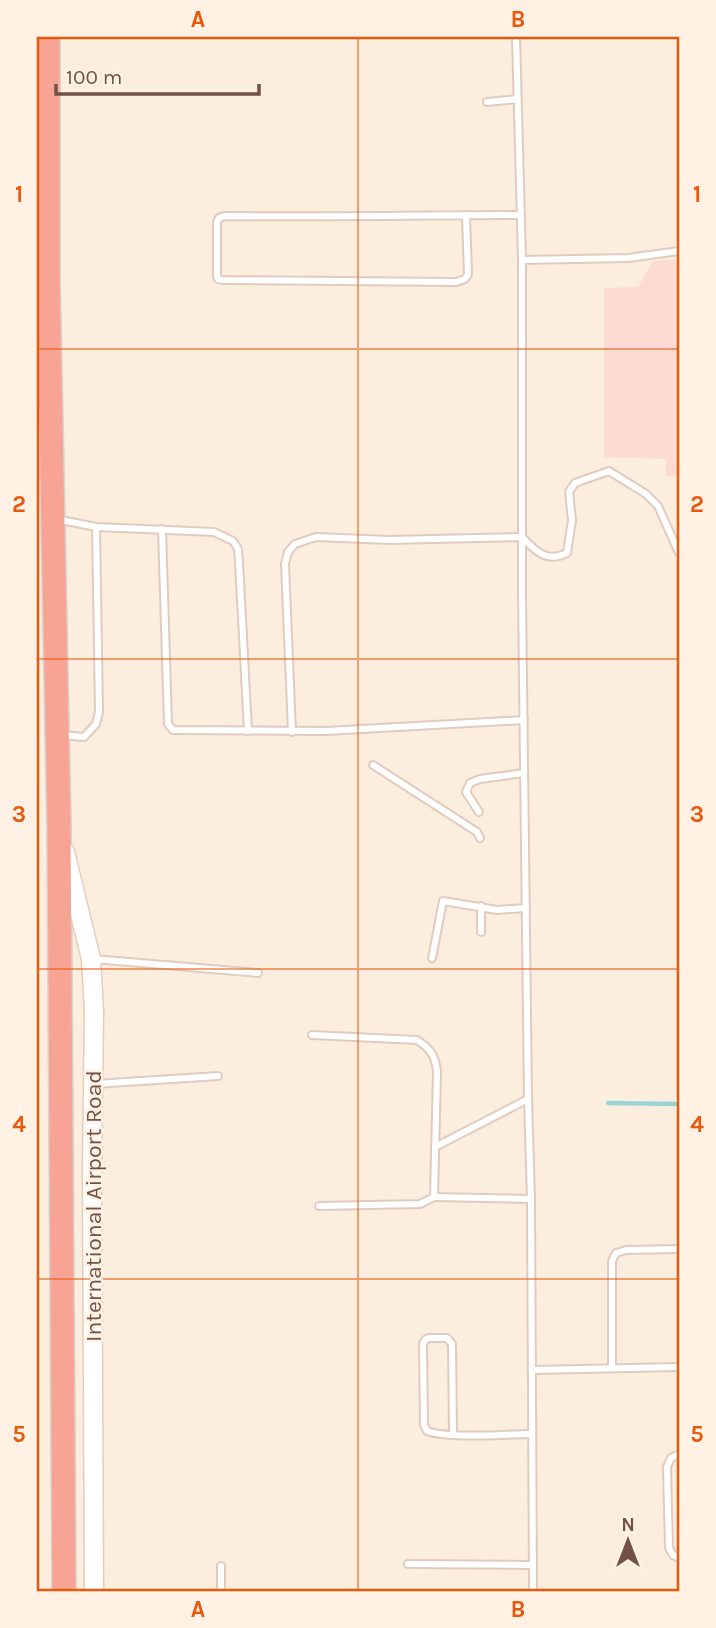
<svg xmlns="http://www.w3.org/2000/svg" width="716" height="1628" viewBox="0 0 716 1628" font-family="Karla,sans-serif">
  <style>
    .commercial { fill: #fddad2 }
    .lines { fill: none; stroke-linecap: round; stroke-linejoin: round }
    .stream { stroke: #9ad4d7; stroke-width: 4.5 }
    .lane-casing { stroke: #e2cbbe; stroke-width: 10 }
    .secondary-casing { stroke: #e7cbbb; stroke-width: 21 }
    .highway-casing { stroke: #dad2cf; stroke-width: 26 }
    .lane { stroke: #fff; stroke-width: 6 }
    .secondary { stroke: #fff; stroke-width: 18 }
    .highway { stroke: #f8a494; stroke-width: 23 }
    .grid { fill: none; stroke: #e8590c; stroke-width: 2; stroke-opacity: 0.55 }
    .labels { text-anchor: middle; stroke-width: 5; stroke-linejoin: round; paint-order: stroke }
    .street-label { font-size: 23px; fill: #725247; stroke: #fff2e5 }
    .neatline { fill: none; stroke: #e8590c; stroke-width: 2.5 }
    .grid-label { font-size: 23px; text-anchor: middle; font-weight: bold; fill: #e8590c }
  </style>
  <rect width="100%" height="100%" fill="#fceede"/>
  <path class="commercial" d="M679,259v218l-13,-1v-17l-62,-2v-169l34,-1 15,-26z"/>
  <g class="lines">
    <path class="stream" d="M608,1103l71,1"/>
    <defs>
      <g id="lane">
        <path d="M516,37l6,223v335l6,504 3,100 2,392"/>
        <path d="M487,102l30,-3"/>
        <path d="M466,215l2,59 -3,5 -9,3 -234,-2 -4,-1 -1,-3v-54l2,-4 5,-2c99,1 198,-1 297,-1"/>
        <path d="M522,260l106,-2 51,-7"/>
        <path d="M56,519l40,8 118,5 19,9 5,8 1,13 9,169"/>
        <path d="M162,529l6,195 5,6 153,1 198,-11"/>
        <path d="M292,732l-7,-168 3,-12 7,-8 21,-7 73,3 133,-3c14,15 25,26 45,16l5,-33 -3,-28 6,-9 34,-12 37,23 12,12 21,47"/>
        <path d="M62,735l22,2 12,-13 3,-12 -3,-185"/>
        <path d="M373,765l104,67 3,6"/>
        <path d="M479,812l-13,-20 4,-9 10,-4 44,-6"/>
        <path d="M481,932v-26"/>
        <path d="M432,958l11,-57 54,9 29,-2"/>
        <path d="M93,959l165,14"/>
        <path d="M312,1035l105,5c14,9 18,16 20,31l-3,126 -14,7 -101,2"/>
        <path d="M95,1084l123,-8"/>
        <path d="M435,1147l93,-48"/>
        <path d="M434,1197l97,2"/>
        <path d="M612,1368v-107l4,-8 10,-3 53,-1"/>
        <path d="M533,1370l146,-3"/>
        <path d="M453,1434l-1,-90 -5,-6h-18l-4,2 -2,4 1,81 3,6c22,8 79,3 104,3"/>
        <path d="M679,1454l-8,4 -4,9 2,81 4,7 6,3"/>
        <path d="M408,1564l125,1"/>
        <path d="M221,1591v-25"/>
      </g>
      <path id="secondary" d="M65,852l26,107 3,52 -2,159 2,421"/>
      <path id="highway" d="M48,37v239l11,549 5,766"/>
    </defs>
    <use href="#lane" class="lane-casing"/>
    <use href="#secondary" class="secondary-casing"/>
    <use href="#highway" class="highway-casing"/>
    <use href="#lane" class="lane"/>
    <use href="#secondary" class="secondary"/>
    <use href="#highway" class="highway"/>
  </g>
  <path class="grid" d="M358,37v1554M37,349h642M37,659h642M37,969h642M37,1279h642"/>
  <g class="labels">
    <g class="street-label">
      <text transform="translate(93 1206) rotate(-90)" y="8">International Airport Road</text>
    </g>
  </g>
  <rect width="716" height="1628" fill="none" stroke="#fff2e5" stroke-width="77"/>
  <g transform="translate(628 1541)" stroke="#fff2e5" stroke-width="5" paint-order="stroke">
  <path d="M0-5L12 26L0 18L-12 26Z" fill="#725247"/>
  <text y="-10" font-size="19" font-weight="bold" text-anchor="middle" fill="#725247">N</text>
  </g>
  <path d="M56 84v10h203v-10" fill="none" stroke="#725247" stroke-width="3.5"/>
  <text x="66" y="84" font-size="21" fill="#725247" stroke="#fff2e5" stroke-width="5" paint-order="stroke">100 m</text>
  <rect x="38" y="38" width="640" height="1552" class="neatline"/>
  <g class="grid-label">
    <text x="198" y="27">A</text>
    <text x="518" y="27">B</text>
    <text x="19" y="202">1</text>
    <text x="697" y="202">1</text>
    <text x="19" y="512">2</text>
    <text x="697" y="512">2</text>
    <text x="19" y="822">3</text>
    <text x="697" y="822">3</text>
    <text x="19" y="1132">4</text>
    <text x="697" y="1132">4</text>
    <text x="19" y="1442">5</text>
    <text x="697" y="1442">5</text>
    <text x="198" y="1617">A</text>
    <text x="518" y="1617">B</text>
  </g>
</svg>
